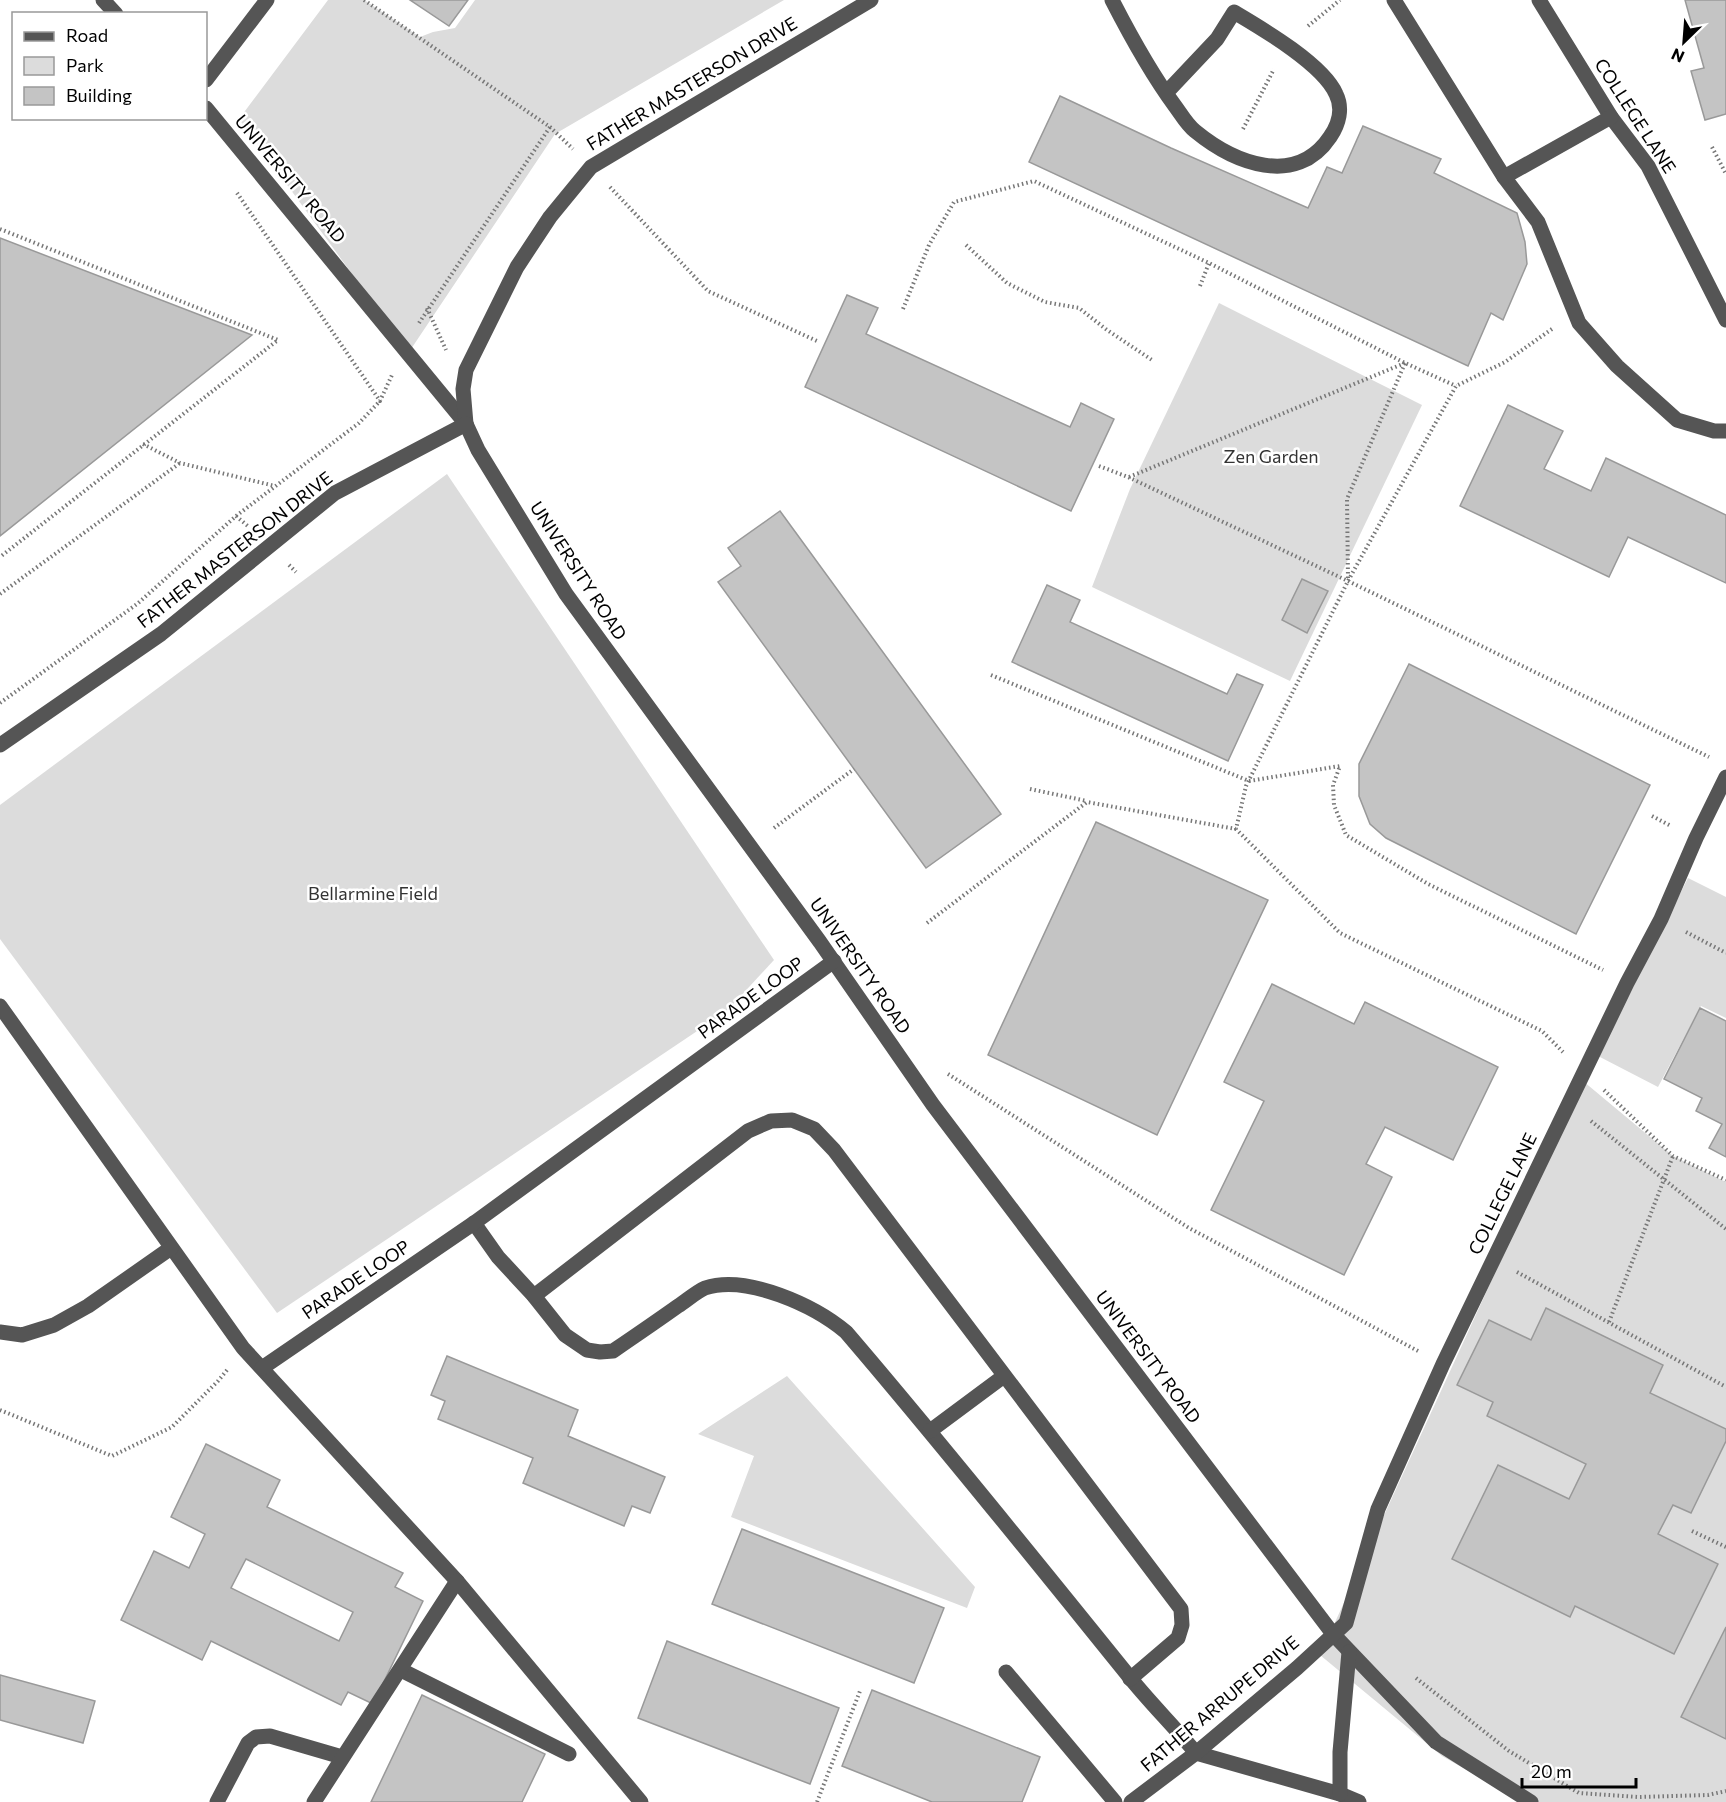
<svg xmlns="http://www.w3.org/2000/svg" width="1726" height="1802" viewBox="0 0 1726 1802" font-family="Commissioner,sans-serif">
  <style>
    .green { fill: #dcdcdc }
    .building { fill: #c4c4c4; stroke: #999; stroke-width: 1.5; fill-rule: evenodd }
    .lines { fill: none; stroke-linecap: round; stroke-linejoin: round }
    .path { stroke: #777; stroke-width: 4; stroke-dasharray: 1.5 3; stroke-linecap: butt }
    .minor { stroke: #555; stroke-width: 15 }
    .labels { text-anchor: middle; stroke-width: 5; stroke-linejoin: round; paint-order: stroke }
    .street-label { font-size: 18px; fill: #000; stroke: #fff }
    .park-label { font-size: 18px; fill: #333; stroke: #fff }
  </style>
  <rect width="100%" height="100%" fill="#fff"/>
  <g class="green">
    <path d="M328,0h36l56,37 13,-5 22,-4 20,-28h309l-229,134 -146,218 -170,-233z"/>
    <path d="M1219,303l203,102 -132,276 -198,-94 38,-98z"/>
    <path d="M447,474l327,486 -47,51 -450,302 -277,-374v-134z"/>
    <path d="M1688,878l38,19v121l-25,-12 -43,81 -60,-31z"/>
    <path d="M1583,1081l90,75 53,26v620h-203l-81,-46 -122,-101z"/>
    <path d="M787,1376l188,211 -8,21 -236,-91 23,-61 -56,-22z"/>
  </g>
  <g class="building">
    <path d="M410,0h58l-19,26z"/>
    <path d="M1685,0h41v114l-21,6 -14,-49 13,-3z"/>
    <path d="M1060,96l111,52 137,60 19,-41 15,6 21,-47 78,33 -7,14 83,40 8,29 2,22 -24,56 -12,-7 -23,53 -439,-204z"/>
    <path d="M0,238l252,97 -252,201z"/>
    <path d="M847,295l31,13 -12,26 22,10 182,83 11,-24 33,16 -43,92 -266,-124z"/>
    <path d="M1508,405l55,26 -19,38 47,22 15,-33 120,57v68l-98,-46 -19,40 -149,-71z"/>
    <path d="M780,511l221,303 -75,54 -208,-286 23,-16 -13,-18z"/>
    <path d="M1302,579l26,12 -21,42 -25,-13z"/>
    <path d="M1047,585l33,15 -10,22 157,72 10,-20 26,11 -35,76 -216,-99z"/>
    <path d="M1409,664l241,121 -74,149 -190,-96 -16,-14 -11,-28v-32z"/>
    <path d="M1096,822l172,78 -111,235 -169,-80z"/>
    <path d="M1272,984l82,40 11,-22 133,65 -45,93 -68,-33 -19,37 26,13 -48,98 -133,-65 53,-109 -40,-19z"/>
    <path d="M1700,1008l26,13v136l-17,-9 13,-24 -26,-13 6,-13 -38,-19z"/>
    <path d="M1546,1308l117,57 -13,28 76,36v12l-35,72 -18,-8 -15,29 60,30 -44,90 -99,-48 -5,11 -118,-58 46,-94 71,34 17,-35 -99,-48 6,-14 -36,-17 32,-65 42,20z"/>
    <path d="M447,1356l131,54 -10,26 97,41 -15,36 -18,-7 -8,20 -101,-43 10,-25 -95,-39 7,-18 -14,-6z"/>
    <path d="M206,1444l74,36 -13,27 136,66 -8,14 28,14 -50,103 -25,-12 -7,13 -130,-64 -9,19 -81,-40 33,-69 35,17 16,-34 -34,-17zM246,1559l107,53 -14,29 -108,-53z"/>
    <path d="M742,1529l202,79 -30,75 -202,-79z"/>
    <path d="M1726,1627v112l-45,-22z"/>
    <path d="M667,1641l172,67 -29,76 -172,-66z"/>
    <path d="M0,1675l95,26 -12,42 -83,-23z"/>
    <path d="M872,1690l168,67 -18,45h-90l-90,-36z"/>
    <path d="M422,1695l123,59 -23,48h-151z"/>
  </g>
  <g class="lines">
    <g class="path">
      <path d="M364,0l186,127 23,22"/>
      <path d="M1308,26l32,-26"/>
      <path d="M1243,129l31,-60"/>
      <path d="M1712,147l14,27"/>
      <path d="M610,187l98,104 109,50"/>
      <path d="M237,193l143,208 12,-26"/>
      <path d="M0,229l278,111 -278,217"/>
      <path d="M966,245l41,38 38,19 34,6 28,22 45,30"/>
      <path d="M1200,286l9,-23"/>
      <path d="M427,308l19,42"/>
      <path d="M903,309l26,-64 25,-43 80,-21 175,82 196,100 51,23"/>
      <path d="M419,323l131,-196"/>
      <path d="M1552,329l-47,33 -49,24 -108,195 -102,205 -10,43 104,104 202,98 21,21"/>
      <path d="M143,444l37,19 95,23"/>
      <path d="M1099,466l29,11 220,104 361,176"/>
      <path d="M1129,477l276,-114"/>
      <path d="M236,516l13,11"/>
      <path d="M289,565l7,7"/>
      <path d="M1348,578l-1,-79 58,-136"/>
      <path d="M0,594l180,-131"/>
      <path d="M991,675l258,106 91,-15 -7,19 1,20 12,30 82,49 175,86"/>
      <path d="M0,703l137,-99 99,-88 123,-93 21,-22"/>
      <path d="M1030,789l57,12"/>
      <path d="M1652,816l19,10"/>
      <path d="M774,828l80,-59"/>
      <path d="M927,923l160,-121 149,27"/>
      <path d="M1686,932l40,21"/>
      <path d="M948,1074l241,154 229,123"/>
      <path d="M1604,1090l69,66 53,24"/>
      <path d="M1591,1121l135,108"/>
      <path d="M1517,1272l209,115"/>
      <path d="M1609,1322l64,-166"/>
      <path d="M0,1410l112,46 60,-29 46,-46 9,-11"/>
      <path d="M1692,1531l34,16"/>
      <path d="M1416,1678l93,73 70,42 59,4 70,-2 18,-4"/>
      <path d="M817,1802l43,-111"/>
    </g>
    <g class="minor">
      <path d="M103,0l13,14"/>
      <path d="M1112,0c19,37 38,72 63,106 6,8 12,19 20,25 39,32 101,57 135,6 9,-13 13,-29 6,-43 -13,-30 -75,-66 -102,-82l-17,27 -51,54"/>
      <path d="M1394,0l110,177 34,45 41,101 38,43 60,54 37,11h12"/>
      <path d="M1539,0l72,117 37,49 78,154"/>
      <path d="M206,80l61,-80"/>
      <path d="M206,108l260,316 12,26 88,144 254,348 113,163 400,529 103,108 95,60"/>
      <path d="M1504,177l107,-60"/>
      <path d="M466,424l-3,-35 3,-19 51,-103 33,-50 41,-50 280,-167"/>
      <path d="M0,745l161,-111 174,-141 131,-69"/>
      <path d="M0,1006l243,342 214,233 184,221"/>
      <path d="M474,1223l24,34 36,39 31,39 22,15 13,2 13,-1c22,-15 44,-30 65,-45 8,-5 18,-14 27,-18 42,-14 110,18 141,44 96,112 188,227 281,342 22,28 47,52 69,79l144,41 19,8"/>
      <path d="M534,1296l214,-165 23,-10 21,-1 22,9 20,21 347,459 1,16 -4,13 -48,41"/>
      <path d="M0,1332l22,3 32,-10 34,-19 83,-58"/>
      <path d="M262,1368l212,-145 360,-262"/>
      <path d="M930,1431l74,-55"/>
      <path d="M401,1670l168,84"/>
      <path d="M1006,1672l109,130"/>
      <path d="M1340,1794v-42l9,-100"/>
      <path d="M217,1802l31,-59 8,-6 14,-1 72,21"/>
      <path d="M314,1802l143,-221"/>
      <path d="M1131,1802l65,-49 101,-85 49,-45 32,-114 65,-145 184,-381 34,-64 35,-81 30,-61"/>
    </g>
  </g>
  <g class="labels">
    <g class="street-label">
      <text transform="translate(692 84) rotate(-31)" y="6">FATHER MASTERSON DRIVE</text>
      <text transform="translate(1635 116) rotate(57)" y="6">COLLEGE LANE</text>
      <text transform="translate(290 179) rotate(50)" y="6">UNIVERSITY ROAD</text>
      <text transform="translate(235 550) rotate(-38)" y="6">FATHER MASTERSON DRIVE</text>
      <text transform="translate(578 571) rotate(57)" y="6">UNIVERSITY ROAD</text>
      <text transform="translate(860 966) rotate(55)" y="6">UNIVERSITY ROAD</text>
      <text transform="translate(751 998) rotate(-36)" y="6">PARADE LOOP</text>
      <text transform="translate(1503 1194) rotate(-64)" y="6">COLLEGE LANE</text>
      <text transform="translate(356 1280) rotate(-34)" y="6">PARADE LOOP</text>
      <text transform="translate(1148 1357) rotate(53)" y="6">UNIVERSITY ROAD</text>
      <text transform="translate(1220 1704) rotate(-40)" y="6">FATHER ARRUPE DRIVE</text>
    </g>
    <g class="park-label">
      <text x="1271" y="463">Zen Garden</text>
      <text x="373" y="900">Bellarmine Field</text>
    </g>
  </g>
  <rect x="12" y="12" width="195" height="108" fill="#ffffff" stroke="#999999" stroke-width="1.5"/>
  <rect x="24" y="32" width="30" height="9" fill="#555555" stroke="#999999" stroke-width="1.5"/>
  <text x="66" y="42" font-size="18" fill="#000000">Road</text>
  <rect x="24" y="57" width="30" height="18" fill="#dcdcdc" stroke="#999999" stroke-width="1.5"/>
  <text x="66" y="72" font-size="18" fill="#000000">Park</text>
  <rect x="24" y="87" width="30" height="18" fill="#c4c4c4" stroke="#999999" stroke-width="1.5"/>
  <text x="66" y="102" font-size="18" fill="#000000">Building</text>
  <g transform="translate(1684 42) rotate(205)" stroke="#ffffff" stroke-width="4.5" paint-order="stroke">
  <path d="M0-4.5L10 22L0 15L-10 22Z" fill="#000000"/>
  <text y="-9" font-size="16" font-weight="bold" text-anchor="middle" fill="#000000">N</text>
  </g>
  <path d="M1522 1778v9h114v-9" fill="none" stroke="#000000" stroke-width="3"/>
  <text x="1531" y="1778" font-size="18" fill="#000000" stroke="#ffffff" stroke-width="4.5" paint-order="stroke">20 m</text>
</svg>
